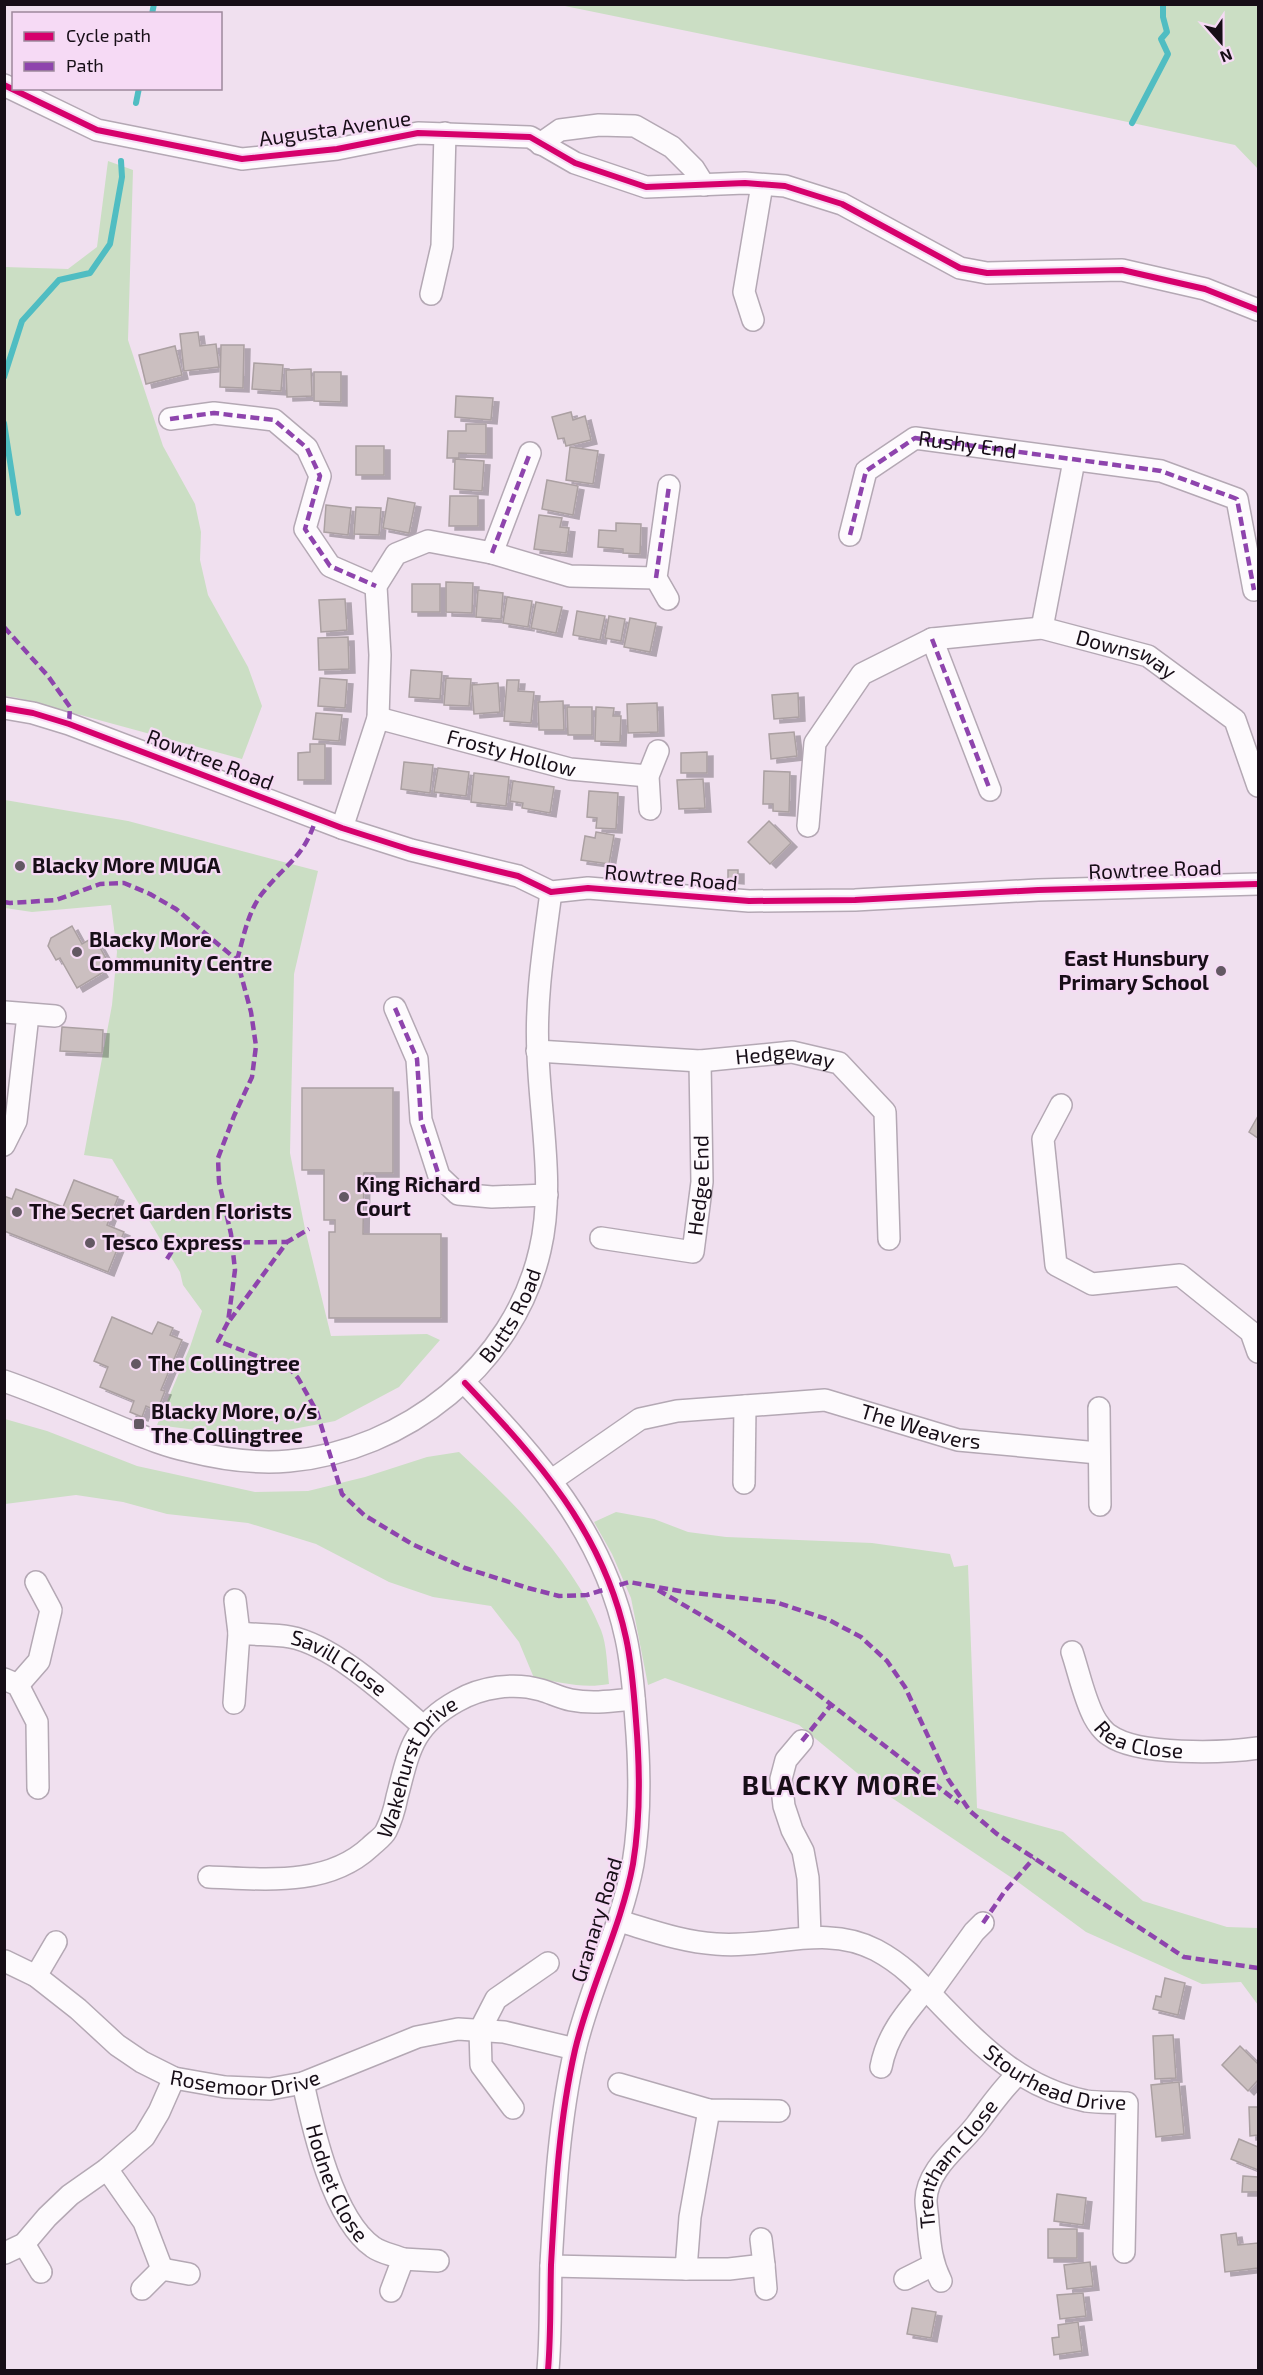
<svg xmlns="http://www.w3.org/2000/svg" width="1263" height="2375" viewBox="0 0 1263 2375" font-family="'Exo 2',sans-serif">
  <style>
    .green { fill: #cbdec4 }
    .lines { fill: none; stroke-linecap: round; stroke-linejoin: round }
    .stream { stroke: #50bdc2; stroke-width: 6 }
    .building { fill: #cbbfc0; stroke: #aba0a2; stroke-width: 1.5; filter: url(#shadow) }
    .minor-casing { stroke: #b4a8b4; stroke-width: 24 }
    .minor { stroke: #fdfafd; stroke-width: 21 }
    .quiet { stroke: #8e44ad; stroke-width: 4.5; stroke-dasharray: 9 4.5; stroke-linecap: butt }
    .cycleway-casing { stroke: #f6daf5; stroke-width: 10 }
    .cycleway { stroke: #d6006c; stroke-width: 6 }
    .poi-dot { fill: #635863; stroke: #f6daf5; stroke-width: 2 }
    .labels { text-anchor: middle; stroke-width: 4.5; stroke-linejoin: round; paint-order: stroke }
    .street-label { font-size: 21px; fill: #170e17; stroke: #f6daf5 }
    .poi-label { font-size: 21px; font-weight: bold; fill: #170e17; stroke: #f6daf5; text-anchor: start }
    .district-label { font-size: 27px; font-weight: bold; letter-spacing: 1.5px; fill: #170e17; stroke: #f6daf5 }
  </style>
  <defs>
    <filter id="shadow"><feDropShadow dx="6" dy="4" stdDeviation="0" flood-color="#0004"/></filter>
  </defs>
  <rect width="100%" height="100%" fill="#f0e0ef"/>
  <g class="green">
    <path d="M560,5h698v164l-23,-24 -210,-45z"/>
    <path d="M108,161l25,9 -5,170 35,106 32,58 6,28 -1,28 8,35 40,72 14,39 -20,53 -224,-61 -13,-2v-429l63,2 29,-22z"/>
    <path d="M5,800l123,21 190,50 -24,103 -4,179 15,76 26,107 96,-2 13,6 -41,47 -64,34 -84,16 -94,-12 33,-78 12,-36 -19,-26 -3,-13 -68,-113 -28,-4 28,-150 5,-53 -6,-47 -79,7 -27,-4z"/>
    <path d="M5,1419l42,12 90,35 118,26 53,-1 57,-14 62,-20 32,-5c55,51 113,107 142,178 6,15 6,37 8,54 -27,5 -48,-2 -75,-6l-15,-36 -28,-36 -58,-9 -44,-15 -73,-38 -68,-21 -81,-9 -44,-12 -47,-7 -71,9z"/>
    <path d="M616,1512l38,7 34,13 38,5 146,6 78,11 4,13 14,-2 9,243 86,24 80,69 84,26 31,1v77l-17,-23 -39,2 -116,-52 -68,-50 -150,-100 -69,-57 -134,-47 -17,7 -17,-87 -19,-44 -18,-32z"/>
  </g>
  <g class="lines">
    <g class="stream">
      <path d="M152,14l2,-10"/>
      <path d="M136,103l3,-15"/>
      <path d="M1132,123l36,-69 -7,-15 6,-7 -4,-15v-13"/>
      <path d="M4,377l18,-56 37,-41 31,-7 20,-29 12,-67 -1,-16"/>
      <path d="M4,423l14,90"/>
    </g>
  </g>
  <g class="building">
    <path d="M198,332l2,14 16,-2 3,23 -35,4 -4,-37z"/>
    <path d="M221,345h23l-1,43 -23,-1z"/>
    <path d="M175,346l7,29 -36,9 -7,-29z"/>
    <path d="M254,363l29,2 -2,26 -29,-2z"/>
    <path d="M311,369l1,27 -25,1 -1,-27z"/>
    <path d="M314,372h27v30l-27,-1z"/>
    <path d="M456,396l37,2 -2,22 -36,-3z"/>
    <path d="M571,412l2,8 12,-4 6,24 -25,6 -2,-8 -6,1 -6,-22z"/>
    <path d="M466,424h20v30l-27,-1v5h-12l1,-27h18z"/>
    <rect x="356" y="446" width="28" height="29"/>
    <path d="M570,447l28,4 -5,33 -27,-4z"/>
    <path d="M455,459l29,2 -2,30 -28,-2z"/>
    <path d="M547,480l31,6 -5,29 -31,-6z"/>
    <path d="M450,496h28v30h-29z"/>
    <path d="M388,498l27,5 -6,30 -26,-5z"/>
    <path d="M326,505l25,3 -3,27 -24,-3z"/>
    <path d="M356,507l25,1 -2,27 -25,-1z"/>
    <path d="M539,515l23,3 -2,9 9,1 -3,25 -32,-4z"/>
    <path d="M616,523l25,1 -1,30 -17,-1v-4l-25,-2 1,-17 17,1z"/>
    <path d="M446,582l27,1 -1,30 -26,-1z"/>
    <rect x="412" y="584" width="28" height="28"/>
    <path d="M478,590l25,3 -2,26 -25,-2z"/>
    <path d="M507,597l25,4 -4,26 -25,-4z"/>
    <path d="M345,599l2,31 -26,2 -2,-32z"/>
    <path d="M536,602l26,5 -6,26 -25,-5z"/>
    <path d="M577,611l28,5 -5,24 -27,-5z"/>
    <path d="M609,616l16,3 -4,22 -16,-3z"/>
    <path d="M630,618l26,5 -6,29 -26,-5z"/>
    <path d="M348,637l1,32 -30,1 -1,-32z"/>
    <path d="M411,670l31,2 -2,27 -31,-2z"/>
    <path d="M320,678l27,2 -2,28 -27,-2z"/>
    <path d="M446,678l25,1 -2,27 -25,-1z"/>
    <path d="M507,680h12l-1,11 16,1 -3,31 -27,-2z"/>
    <path d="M498,683l2,29 -26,2 -2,-29z"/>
    <path d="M798,693l1,24 -25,2 -2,-24z"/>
    <path d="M563,701l1,29h-25l-1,-28z"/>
    <path d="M657,703l1,29 -30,1 -1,-29z"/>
    <path d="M567,707h25v28h-24z"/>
    <path d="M596,707l18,1 -1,8h8l-1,26 -25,-1z"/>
    <path d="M316,713l26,2 -3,26 -26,-2z"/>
    <path d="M794,732l3,24 -26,3 -2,-25z"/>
    <path d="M310,744h15v36h-27v-27l12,-1z"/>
    <path d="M707,752v21h-26v-20z"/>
    <path d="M404,762l29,3 -3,28 -29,-4z"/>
    <path d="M438,768l31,4 -3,24 -32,-4z"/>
    <path d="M764,771l26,1 -1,40 -16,-1v-7h-10z"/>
    <path d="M474,773l35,4 -3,29 -35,-4z"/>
    <path d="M703,779l2,29 -26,1 -2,-29z"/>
    <path d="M513,781l41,6 -4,26 -28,-5 1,-5 -13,-2z"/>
    <path d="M589,791l29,2 -2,36 -20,-1 1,-10 -10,-1z"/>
    <path d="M769,821l22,22 -21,21 -22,-22z"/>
    <path d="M596,832l18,3 -5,29 -28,-4 4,-24 10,2z"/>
    <path d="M728,870h10v10l-10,-1z"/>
    <path d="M72,926l10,18 12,-7 14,25 -9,6 3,5 -25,15 -17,-30 -4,2 -8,-14 3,-8z"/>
    <path d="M62,1027l41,3 -1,23 -42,-2z"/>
    <path d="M302,1088h91v85h-29l-1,61h78v84h-112v-86h6v-12h-11v-50h-22z"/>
    <path d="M1258,1116v22l-9,-6z"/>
    <path d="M74,1180l44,17 -11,28 17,7 -16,40 -104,-41v-35l8,3 4,-10 47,18z"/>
    <path d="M112,1317l40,17 6,-12 15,6 -3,7 12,5 -21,50 4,1 -8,20 -11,-5 -4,11 -12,-5 4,-11 -34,-14 8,-20 -14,-6z"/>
    <path d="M1165,1978l20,5 -7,32 -25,-6 3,-13 5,1z"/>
    <path d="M1173,2035l3,43 -21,1 -2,-43z"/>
    <path d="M1240,2046l18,18v16l-10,11 -26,-26z"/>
    <path d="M1179,2082l5,52 -28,3 -5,-52z"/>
    <path d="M1249,2107h9v28l-8,1z"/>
    <path d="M1239,2139l19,8v23l-27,-11z"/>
    <path d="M1243,2176l15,1v15h-16z"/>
    <path d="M1057,2194l29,4 -3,27 -29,-4z"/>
    <rect x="1048" y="2229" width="29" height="29"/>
    <path d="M1236,2233l2,12 20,-2v25l-33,4 -4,-37z"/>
    <path d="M1090,2262l3,24 -26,3 -3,-24z"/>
    <path d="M1083,2293l3,23 -26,3 -3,-24z"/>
    <path d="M912,2308l24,4 -5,26 -24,-4z"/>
    <path d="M1078,2322l4,29 -28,4 -2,-17 7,-1 -1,-12z"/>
  </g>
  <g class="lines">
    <defs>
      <g id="minor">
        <path d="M4,85l93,45 145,29 95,-10 81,-16 112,4 45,26 71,24 99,-4 40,3 57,18 118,64 27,5 135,-3 83,19 53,21"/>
        <path d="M540,144l20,-14 39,-5 36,1 37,21 22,22 10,16"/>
        <path d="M431,294l11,-48 3,-113"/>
        <path d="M753,320l-9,-28 18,-107"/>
        <path d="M170,419l44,-6 60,7 33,28 13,28 -15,53 25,37 46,20"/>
        <path d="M850,535l16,-64 49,-33 246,33 76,28 17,91"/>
        <path d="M492,553l38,-100"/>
        <path d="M668,599l-12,-21 13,-92"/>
        <path d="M1042,628l32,-167"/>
        <path d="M932,639l58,151"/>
        <path d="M4,708l29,5 36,11 273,104 69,22 107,26 33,16 37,-4 161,13 106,-1 183,-10 220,-6"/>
        <path id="s1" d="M378,718l192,51 78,7"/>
        <path d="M650,809l-2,-33 10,-25"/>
        <path id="s2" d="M808,826l7,-83 47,-69 70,-35 110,-11 106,28 87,64 23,66"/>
        <path d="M342,828l36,-110 2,-63 -4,-69 20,-32 32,-13 64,12 78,23 86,2"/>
        <path d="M395,1008l22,51 4,61 18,56 19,18 34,3 55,-2"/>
        <path d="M5,1012l50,4"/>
        <path id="s3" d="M537,1051l163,10 92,-9 47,11 46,49 4,127"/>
        <path d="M1061,1105l-18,34 13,126 36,19 88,-9 71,57 7,20"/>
        <path d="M4,1145l12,-24 12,-106"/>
        <path id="s4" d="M601,1238l92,14 9,-70 -2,-121"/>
        <path id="s5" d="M4,1381c40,14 79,31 118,47 22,9 43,18 67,23 32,8 67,13 100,10 116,-10 225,-96 251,-211 15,-63 0,-132 -2,-196 -3,-54 6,-108 13,-162"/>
        <path d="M465,1383c72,76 138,148 161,255 6,27 8,56 10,83 4,48 5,95 -3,143 -12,64 -43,122 -58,186 -16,70 -20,144 -24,215 -1,35 0,70 -3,105"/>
        <path d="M1099,1408l1,97"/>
        <path id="s6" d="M552,1480l88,-61 37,-8 148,-11 133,40 140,13"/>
        <path d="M744,1483l1,-77"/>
        <path d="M235,1600l4,33"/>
        <path id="s7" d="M1072,1652c7,21 12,46 22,65 3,6 10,15 15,18 29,21 114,18 149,13"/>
        <path d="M4,1679l14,6 19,37 1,66"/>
        <path d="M18,1685l21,-24 12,-51 -15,-28"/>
        <path id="s8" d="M234,1703l5,-70c17,2 35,1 51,4 44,8 99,60 133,89"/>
        <path d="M802,1741l-16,19 -5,19 3,27 8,24 11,21 5,27 2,58"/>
        <path id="s9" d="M209,1877c55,2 118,10 161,-30 5,-5 13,-10 16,-16 5,-10 9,-24 11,-34 12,-46 15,-71 60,-96 24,-14 57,-19 84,-11 10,3 20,8 30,10 21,4 42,1 63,-1"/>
        <path id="s10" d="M619,1921c31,9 63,21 97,23 54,5 109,-21 160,6 28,15 44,33 66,56 43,44 81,82 144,95 13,2 28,1 41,2l-3,149"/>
        <path id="s11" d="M5,1961l31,15 42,33 39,36 25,17 32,16 51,9 45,2 33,-6 114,-46 41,-8 46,3 71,17"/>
        <path d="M36,1976l20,-34"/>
        <path d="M930,1993l44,-61 9,-9"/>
        <path d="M881,2067c6,-32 24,-53 45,-78"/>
        <path id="s12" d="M303,2083c10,46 30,136 70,164 8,6 21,8 30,12l-12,32"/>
        <path d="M619,2084l90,26 70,1"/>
        <path d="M513,2108l-32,-43 -1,-35 16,-31 52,-36"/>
        <path d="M107,2169l37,53 18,47"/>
        <path d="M761,2239l3,26"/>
        <path d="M24,2244l17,28"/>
        <path d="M5,2253l19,-9 23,-27 23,-22 37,-26 37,-32 15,-25 15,-34"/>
        <path d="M403,2259l35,2"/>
        <path d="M551,2266l135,3 4,-52 19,-107"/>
        <path d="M686,2269h43l35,-4 2,24"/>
        <path d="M905,2279l28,-14"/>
        <path id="s13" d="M941,2281c-10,-20 -11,-36 -13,-58 0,-7 -2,-15 -2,-23 1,-31 33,-53 50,-75 14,-18 25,-35 41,-50"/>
        <path d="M142,2289l20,-20 27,5"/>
      </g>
    </defs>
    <use href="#minor" class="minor-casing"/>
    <use href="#minor" class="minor"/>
    <g class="quiet">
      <path d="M170,419l44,-6 60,7 33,28 13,28 -15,53 25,37 46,20"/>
      <path id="s14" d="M850,535l16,-64 49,-33 246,33 76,28 17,91"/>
      <path d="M492,553l38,-100"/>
      <path d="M656,578l13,-92"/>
      <path d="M4,627l44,49 22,31 -1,17"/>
      <path d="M932,639l58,151"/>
      <path d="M4,902l6,1 46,-3 44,-16 24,-1 26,11 26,15 61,51 14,52 5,34 -4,31 -18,39 -16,42 1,24 12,52 4,36 -7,52 -10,19 72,28 8,9 19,34 25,82 22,21 48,29 53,24 63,20 31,8 28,-1 42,-13 56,10 90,10 52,17 34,18 26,24 18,26 43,92 22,32 27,23 37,24 150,99 74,11"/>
      <path d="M237,960c7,-24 11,-51 28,-70 23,-28 40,-34 51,-72"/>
      <path d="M395,1008l22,51 4,61 18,56"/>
      <path d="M167,1259l7,-11 12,-5 101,-1"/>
      <path d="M230,1320l57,-78 22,-13"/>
      <path d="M658,1590l67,39 86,60 148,114"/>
      <path d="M802,1741l29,-36"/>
      <path d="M983,1923l22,-32 29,-33"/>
    </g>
    <defs>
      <g id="cycleway">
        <path d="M4,85l93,45 145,29 95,-10 81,-16 112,4 45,26 71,24 99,-4 40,3 57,18 118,64 27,5 135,-3 83,19 53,21"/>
        <path d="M4,708l29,5 36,11 273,104 69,22 107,26 33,16 37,-4 161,13 106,-1 183,-10 220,-6"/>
        <path d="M465,1383c72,76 138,148 161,255 6,27 8,56 10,83 4,48 5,95 -3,143 -12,64 -43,122 -58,186 -16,70 -20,144 -24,215 -1,35 0,70 -3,105"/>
      </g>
    </defs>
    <use href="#cycleway" class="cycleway-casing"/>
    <use href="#cycleway" class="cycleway"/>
  </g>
  <g class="poi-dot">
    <circle cx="20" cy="866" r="6"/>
    <circle cx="77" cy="952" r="6"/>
    <circle cx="1221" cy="971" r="6"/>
    <circle cx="344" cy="1197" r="6"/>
    <circle cx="17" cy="1212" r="6"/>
    <circle cx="90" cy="1243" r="6"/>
    <circle cx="136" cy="1364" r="6"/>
    <rect x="133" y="1418" width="12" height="12" rx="3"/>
  </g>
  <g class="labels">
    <g class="street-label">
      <text transform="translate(335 129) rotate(-8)" y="7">Augusta Avenue</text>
      <text dy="7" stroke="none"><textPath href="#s14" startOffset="178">Rushy End</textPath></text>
      <text dy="7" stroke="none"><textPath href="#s2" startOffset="444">Downsway</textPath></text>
      <text dy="7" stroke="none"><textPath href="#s1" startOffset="138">Frosty Hollow</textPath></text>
      <text transform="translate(210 760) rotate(21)" y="7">Rowtree Road</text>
      <text transform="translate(1155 870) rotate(-2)" y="7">Rowtree Road</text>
      <text transform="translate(671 878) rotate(5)" y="7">Rowtree Road</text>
      <text dy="7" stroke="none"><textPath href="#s3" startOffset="249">Hedgeway</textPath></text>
      <text dy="7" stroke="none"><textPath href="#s4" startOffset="160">Hedge End</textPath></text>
      <text dy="7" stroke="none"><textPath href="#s5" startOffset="576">Butts Road</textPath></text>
      <text dy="7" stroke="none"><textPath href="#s6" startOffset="393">The Weavers</textPath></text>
      <text dy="7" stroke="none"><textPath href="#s8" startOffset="177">Savill Close</textPath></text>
      <text dy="7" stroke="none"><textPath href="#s7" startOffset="123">Rea Close</textPath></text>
      <text dy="7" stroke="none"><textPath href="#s9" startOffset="264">Wakehurst Drive</textPath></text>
      <text transform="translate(597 1920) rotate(-73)" y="7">Granary Road</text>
      <text dy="7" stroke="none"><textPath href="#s11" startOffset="279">Rosemoor Drive</textPath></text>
      <text dy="7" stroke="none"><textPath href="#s10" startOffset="488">Stourhead Drive</textPath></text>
      <text dy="7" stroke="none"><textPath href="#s13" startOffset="129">Trentham Close</textPath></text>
      <text dy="7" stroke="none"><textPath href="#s12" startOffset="106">Hodnet Close</textPath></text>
    </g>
    <g class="poi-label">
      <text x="32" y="873">Blacky More MUGA</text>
      <text x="89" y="947">Blacky More<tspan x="89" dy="24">Community Centre</tspan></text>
      <text x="1209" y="966" text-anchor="end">East Hunsbury<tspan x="1209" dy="24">Primary School</tspan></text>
      <text x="356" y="1192">King Richard<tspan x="356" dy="24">Court</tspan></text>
      <text x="29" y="1219">The Secret Garden Florists</text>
      <text x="102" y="1250">Tesco Express</text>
      <text x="148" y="1371">The Collingtree</text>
      <text x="151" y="1419">Blacky More, o/s<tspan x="151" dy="24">The Collingtree</tspan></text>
    </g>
    <g class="district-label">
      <text x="840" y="1795">BLACKY MORE</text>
    </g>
  </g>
  <rect width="1263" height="2375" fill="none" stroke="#170e17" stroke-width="12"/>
  <rect x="12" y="12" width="210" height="78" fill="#f6daf5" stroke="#9d889c" stroke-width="1.5"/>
  <rect x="24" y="32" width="30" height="9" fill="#d6006c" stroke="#9d889c" stroke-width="1.5"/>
  <text x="66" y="42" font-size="18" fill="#170e17">Cycle path</text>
  <rect x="24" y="62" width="30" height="9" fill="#8e44ad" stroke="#9d889c" stroke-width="1.5"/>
  <text x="66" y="72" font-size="18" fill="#170e17">Path</text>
  <g transform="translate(1221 42) rotate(159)" stroke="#f6daf5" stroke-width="4.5" paint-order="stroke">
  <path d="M0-4.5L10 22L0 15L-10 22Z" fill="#170e17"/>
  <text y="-9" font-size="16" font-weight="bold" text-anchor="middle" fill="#170e17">N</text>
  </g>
</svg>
